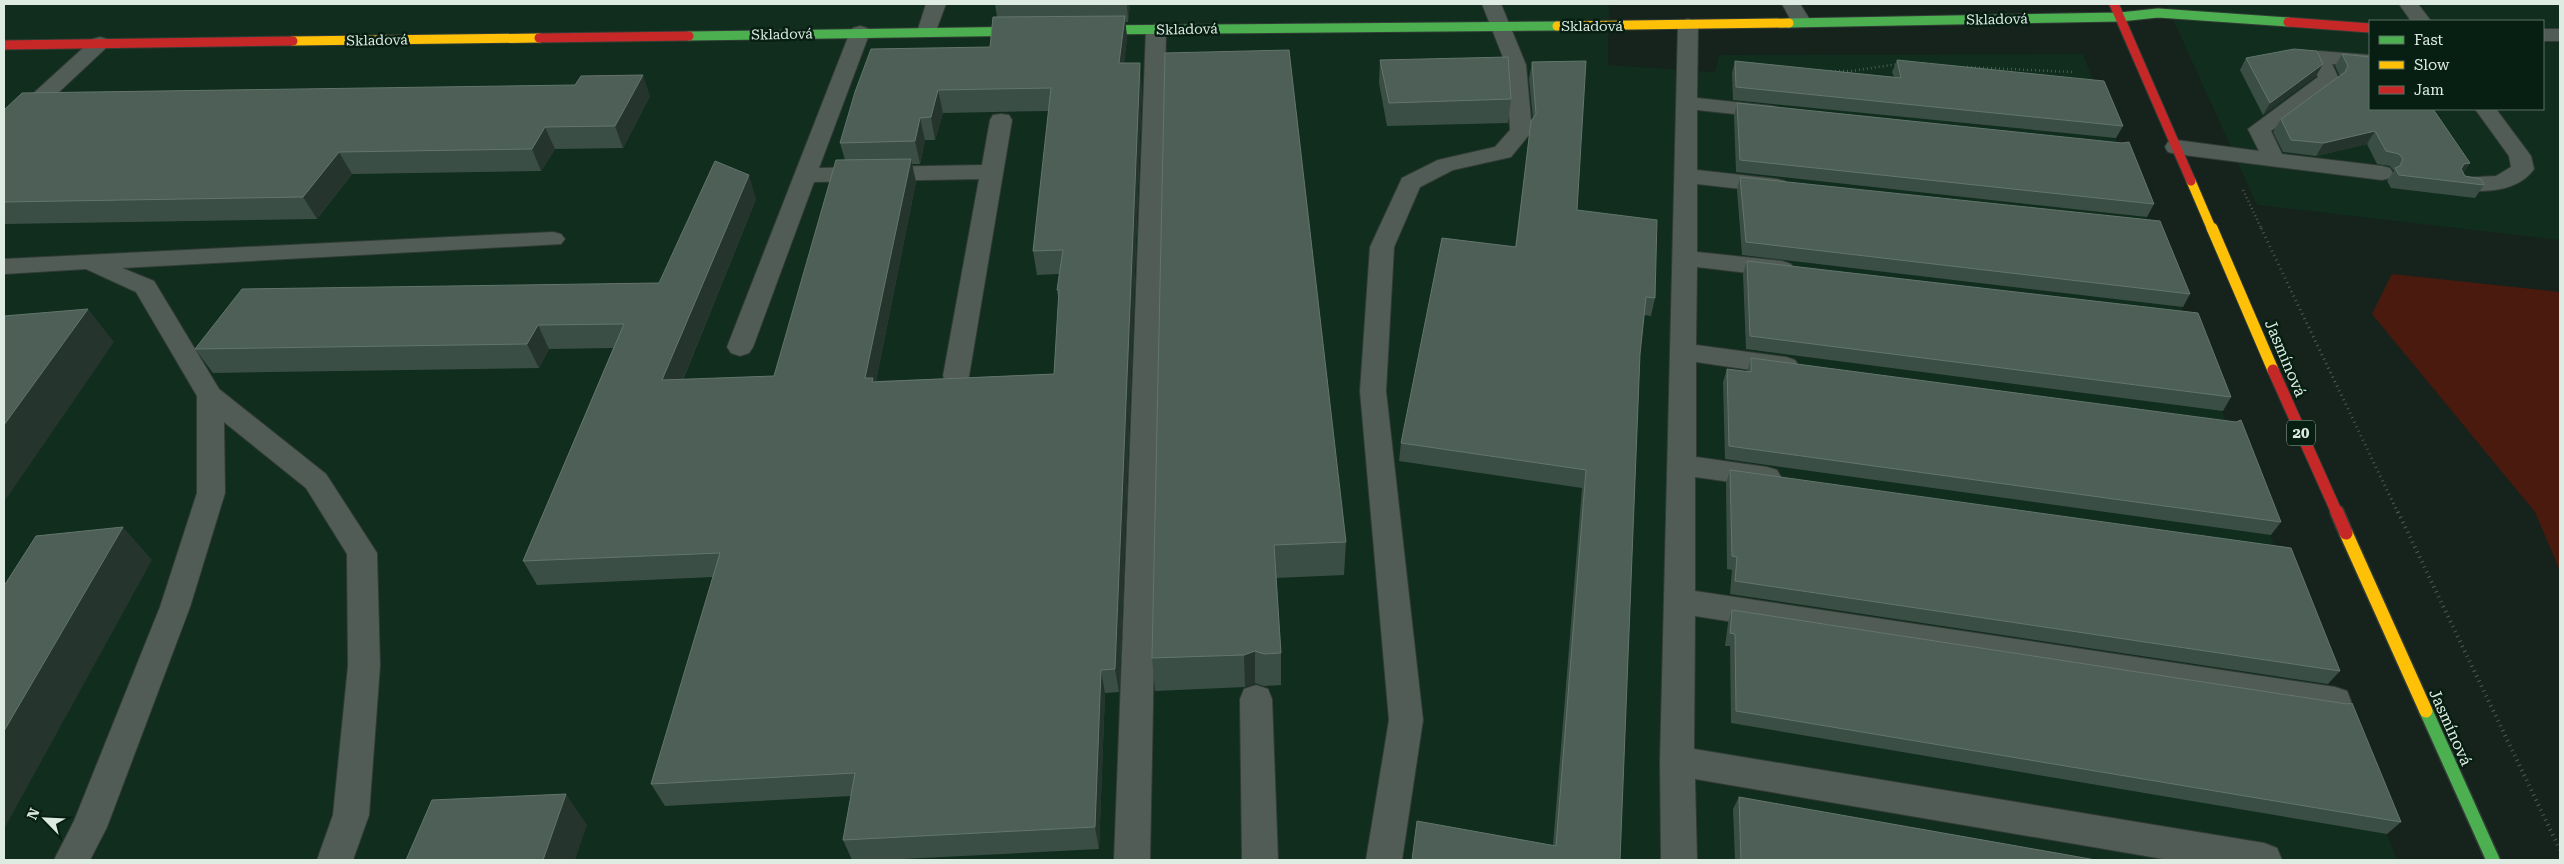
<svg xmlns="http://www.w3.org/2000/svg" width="2564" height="864" viewBox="0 0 2564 864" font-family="'Roboto Serif',serif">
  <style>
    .built { fill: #102d1e; fill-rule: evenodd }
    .green { fill: #491a0d }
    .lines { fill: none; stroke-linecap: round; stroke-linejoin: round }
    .lane-casing { stroke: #323c36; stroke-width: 2 }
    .street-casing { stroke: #323c36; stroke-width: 2 }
    .fast-far1-casing { stroke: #323c36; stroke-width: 11 }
    .fast-casing { stroke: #323c36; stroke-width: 16 }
    .slow-far2-casing { stroke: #323c36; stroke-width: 11 }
    .slow-far1-casing { stroke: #323c36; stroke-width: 13 }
    .slow-casing { stroke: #323c36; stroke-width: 16 }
    .jam-far2-casing { stroke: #323c36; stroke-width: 11 }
    .jam-far1-casing { stroke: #323c36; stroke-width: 13 }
    .jam-casing { stroke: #323c36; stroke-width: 16 }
    .path-far2 { stroke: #4f5953; stroke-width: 2.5; stroke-dasharray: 1 3; stroke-linecap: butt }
    .path-far1 { stroke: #4f5953; stroke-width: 3; stroke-dasharray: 1 4; stroke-linecap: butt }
    .path { stroke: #4f5953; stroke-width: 4; stroke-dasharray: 1 4.5; stroke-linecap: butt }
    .lane { fill: #525c56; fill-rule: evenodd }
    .street { fill: #525c56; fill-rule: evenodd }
    .fast-far1 { stroke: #4caf50; stroke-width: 9 }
    .fast { stroke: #4caf50; stroke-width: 13 }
    .slow-far2 { stroke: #ffc107; stroke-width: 9 }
    .slow-far1 { stroke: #ffc107; stroke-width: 11 }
    .slow { stroke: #ffc107; stroke-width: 13 }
    .jam-far2 { stroke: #c62828; stroke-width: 9 }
    .jam-far1 { stroke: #c62828; stroke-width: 11 }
    .jam { stroke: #c62828; stroke-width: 13 }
    .wall { fill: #3b4e45; fill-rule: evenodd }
    .shaded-wall { fill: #25352d }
    .building { fill: #4d5f56; stroke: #63756c }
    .labels { text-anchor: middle; stroke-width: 5; stroke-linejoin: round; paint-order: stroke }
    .far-street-label { font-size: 14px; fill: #ddebe2; stroke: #071e12 }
    .shield { fill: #071e12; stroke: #9daea4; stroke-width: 1 }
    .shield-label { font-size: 15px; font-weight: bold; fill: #ddebe2 }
    .street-label { font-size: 16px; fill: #ddebe2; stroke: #071e12 }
  </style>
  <rect width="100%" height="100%" fill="#16221c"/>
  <g class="built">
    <path d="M4,4h1605l-1,61 107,7 4,-17 364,-1 314,806h-2393z"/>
    <path d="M2166,4h394v236l-303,-35zM2370,21h173v88h-173z"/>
  </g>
  <path class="green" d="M2392,274l168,18v279l-25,-59 -163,-198z"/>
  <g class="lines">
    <defs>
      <g id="lane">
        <path d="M926,4h20l-12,32h-14l-3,-4z"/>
        <path d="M1482,4h19l25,61 6,66 -21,26 -58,13 -33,17 -26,60 -8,144 37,329 -21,140h-36l23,-140 -29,-329 10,-144 32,-69 36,-18 57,-13 15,-17 -4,-65z"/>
        <path d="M1782,4h18l12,19 -3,4h-14z"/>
        <path d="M2399,4h19l13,17h-20z"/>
        <path d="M1688,19l7,2 3,4 -1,73 75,8 7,2 4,4 -4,4 -7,2 -75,-8v60l80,9 8,2 3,5 -3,5 -8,2 -80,-9v68l85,9 9,3 3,5 -3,5 -9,3 -85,-10 -1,78 90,12 9,3 4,6 -4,6 -9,3 -90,-13v95l71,10 10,3 4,7 -4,7 -10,3 -72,-10v114l640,96 12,4 4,10 -4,10 -12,4 -640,-99 -1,133 570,94 13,5 5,12h-113l-474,-81 2,81h-36l-1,-99 18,-736 3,-4z"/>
        <path d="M1156,24l7,2 3,4 -16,830h-36l32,-830 3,-4z"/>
        <path d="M860,26l7,2 3,4 -51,136 163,-3 8,-45 3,-5 8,-1 8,1 3,5 -43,256 -4,6 -9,3 -9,-3 -4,-6 36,-197 -165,3 -61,165 -4,6 -9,3 -9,-3 -4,-6 123,-315 3,-4z"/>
        <path d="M100,37l7,2 3,4 -3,4 -95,89 -8,1v-17l89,-81z"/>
        <path d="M2319,51l51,4v12l-38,-3 7,15 -3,4 -65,48 11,23 100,12 8,2 3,5 -3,5 -8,2 -206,-26 -8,-2 -3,-5 3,-5 8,-2 83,11 -11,-22 70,-52 -9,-20 3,-4z"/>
        <path d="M2475,109h21l35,47 3,13c-16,23 -52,25 -77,19l-3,-5 3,-5 39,-2 15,-9 -2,-11z"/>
        <path d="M553,232l8,2 4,5 -4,5 -439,24 32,13 65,108 107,85 51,79 3,113 -11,149 -16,45h-36l16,-45 15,-149 -1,-112 -41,-66 -82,-66 1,71 -35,114 -83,220 -17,33h-36l20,-39 86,-214 37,-114v-97l-61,-104 -50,-23 -82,5v-15z"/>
        <path d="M1256,685l12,4 4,10 6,161h-36l-2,-161 4,-10z"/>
      </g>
      <rect id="street" x="2543" y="29" width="17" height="12"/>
      <g id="fast-far1">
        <path d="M1789,23l331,-6 38,-4 130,9"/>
        <path d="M1088,30l469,-4"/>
        <path d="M689,36l341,-5"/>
      </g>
      <path id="fast" d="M2426,711l67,149"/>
      <g id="slow-far2">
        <path d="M1557,26l232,-3"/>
        <path d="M293,41l246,-3"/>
        <path d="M2191,181l21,49"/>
      </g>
      <path id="slow-far1" d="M2212,228l61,142"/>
      <path id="slow" d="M2346,533l80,178"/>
      <g id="jam-far2">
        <path d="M2114,4l77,177"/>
        <path d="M2288,22l82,6"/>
        <path d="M539,38l150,-2"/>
        <path d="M4,45l289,-4"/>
      </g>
      <path id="jam-far1" d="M2273,370l64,143"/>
      <path id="jam" d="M2337,512l9,21"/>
    </defs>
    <use href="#lane" class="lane-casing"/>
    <use href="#street" class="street-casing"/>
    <use href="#fast-far1" class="fast-far1-casing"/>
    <use href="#fast" class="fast-casing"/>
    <use href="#slow-far2" class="slow-far2-casing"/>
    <use href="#slow-far1" class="slow-far1-casing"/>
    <use href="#slow" class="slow-casing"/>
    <use href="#jam-far2" class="jam-far2-casing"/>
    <use href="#jam-far1" class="jam-far1-casing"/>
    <use href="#jam" class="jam-casing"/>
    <g class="path-far2">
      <path d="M1967,67l105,5"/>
      <path d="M1827,71h24l47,-7"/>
      <path d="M2243,190l19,40"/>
    </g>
    <path class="path-far1" d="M2261,228l137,285"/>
    <path class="path" d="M2398,512l162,338"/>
    <use href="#lane" class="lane"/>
    <use href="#street" class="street"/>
    <use href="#fast-far1" class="fast-far1"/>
    <use href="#fast" class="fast"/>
    <use href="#slow-far2" class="slow-far2"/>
    <use href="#slow-far1" class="slow-far1"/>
    <use href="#slow" class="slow"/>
    <use href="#jam-far2" class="jam-far2"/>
    <use href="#jam-far1" class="jam-far1"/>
    <use href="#jam" class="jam"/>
  </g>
  <g class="wall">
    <path d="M995,4h135l-2,18h-3l2,16 -3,25 18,22 -23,607 -14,1 -6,156 -216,11h-31l-9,-20 8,-44 -186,10 -14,-22 62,-207 -176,8 -14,-24 90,-213 -64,1 -10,19 -326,5 -18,-24 464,-66 97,-84 -73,181 91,-4 71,-216 -5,-17 150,-96 7,-30zM1049,111l-16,140 4,24 22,-1 -2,16 2,13 -5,71 -178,7 40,-199 -4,-18h8l5,-24h10l8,-27z"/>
    <path d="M1289,50l57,492 -2,33 -68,3 5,75v32l-17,1 -9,-3 -10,4 -90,4 -3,-33z"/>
    <path d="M2342,54l128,109 -7,10 2,3 19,9 -9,13 -84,-10 -4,-7 7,-10 -4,-5 -13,-2 -10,-20 -51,12 -33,-4 -10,-20 8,-13 59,-43 -5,-10z"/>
    <path d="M2246,58l77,6 -7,12 -53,39 -23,-45z"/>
    <path d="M1380,60l131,39 -3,24 -121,3 -8,-43z"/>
    <path d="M1897,60l226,66 -7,12 -383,-38 -1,-27 3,-12 159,16 -2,-5z"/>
    <path d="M1532,62l45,148 78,88 -4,18 -7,-1 -4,39 -20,506 -67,-15 29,-357 -183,-27 2,-18 114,-196 14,-109 2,-17 2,-2 -4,-40z"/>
    <path d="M650,96l-27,52 -68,1 -14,22 -189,3 -35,45 -313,5v-114z"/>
    <path d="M1737,103l417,101 -7,13 -411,-45 -2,-56z"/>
    <path d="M1740,177l450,117 -7,13 -441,-52 -5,-65z"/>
    <path d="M1747,261l484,136 -8,14 -477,-62 -3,-75z"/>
    <path d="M1751,358l530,164 -10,13 -546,-76 -2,-77 4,-13 20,3z"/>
    <path d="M1730,470l610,201 -12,13 -598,-90 2,-24 -5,-1 -1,-86z"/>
    <path d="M1732,610l669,212 -14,12 -656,-111 -1,-77h-5l3,-23z"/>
    <path d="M1739,797l357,63h-361l-2,-51z"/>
  </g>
  <g class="shaded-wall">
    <path d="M1127,4h3l-2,18z"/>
    <path d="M1125,16l2,22 -6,48 -2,-23z"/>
    <path d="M1140,63l2,22 -23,607 -4,-23z"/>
    <path d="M2323,64l-7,12 -53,39 7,-12z"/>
    <path d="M643,75l7,21 -27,52 -8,-22z"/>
    <path d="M938,90l5,23 -8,27 -4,-23z"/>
    <path d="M920,118l5,22 -5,24 -5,-23z"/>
    <path d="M545,127l10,22 -14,22 -9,-22z"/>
    <path d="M2375,131l-8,13 -51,12 8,-13z"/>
    <path d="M339,152l13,22 -35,45 -14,-22z"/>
    <path d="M911,159l5,23 -41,204 -10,-8z"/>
    <path d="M2470,163l-9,13 -6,1 9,-13z"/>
    <path d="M749,175l7,24 -83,205 -11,-24z"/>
    <path d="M88,309l26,33 -110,160v-77z"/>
    <path d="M538,325l11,24 -10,19 -12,-24z"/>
    <path d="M123,527l29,33 -148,269v-98z"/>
    <path d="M1255,651v32l-10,4 -1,-32z"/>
    <path d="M1101,670l4,23 -6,156 -4,-22z"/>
    <path d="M566,794l21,31 -12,35h-32z"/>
  </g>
  <g class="building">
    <path d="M1125,16l-6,47h21l-25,606 -14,1 -6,157 -252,13 12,-67 -204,11 69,-231 -197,8 101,-237 -86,1 -11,19 -332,5 47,-60 417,-6 56,-122 34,14 -87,205 112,-4 62,-216 75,-1 -46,219h8l-1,4 182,-8 5,-84h-2l6,-40 -30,1 18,-163 -113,2 -7,27 -11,1 -5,23 -75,2 15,-51 16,-43 119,-2 3,-30z"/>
    <path d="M2294,49l23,2 6,13 -53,39 -24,-45z"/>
    <path d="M1289,50l57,492 -72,3 7,108 -17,1 -9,-3 -11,4 -92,3 13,-605z"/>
    <path d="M2342,54l28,3v52h63l37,54 -6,1 -3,5 4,7 16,3 3,6 -85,-10 -4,-7 5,-2 3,-7 -4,-5 -13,-3 -11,-20 -51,12 -33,-3 -10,-21 64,-47 3,-6z"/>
    <path d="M1508,57l3,42 -122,4 -9,-43z"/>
    <path d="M1897,60l207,21 19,45 -387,-39 -1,-26 166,17z"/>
    <path d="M1586,61l-9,149 80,10 -2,78 -9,-1 -6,57 -20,506h-208l5,-39 139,25 30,-376 -185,-27 41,-205 74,9 15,-126 5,-7 -4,-52z"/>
    <path d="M643,75l-28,51 -70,1 -13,22 -193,3 -36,45 -299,5v-92l18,-17 553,-8 6,-9z"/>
    <path d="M1737,103l385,40 7,-1 25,62 -414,-44z"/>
    <path d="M1740,177l420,44 30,73 -444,-52z"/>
    <path d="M1747,261l451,52 33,84 -481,-61z"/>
    <path d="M88,309l-84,116v-109z"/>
    <path d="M1751,358l485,64 5,-2 40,102 -552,-76 -2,-77 24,3z"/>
    <path d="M1730,470l561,78 49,123 -605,-90 2,-24 -5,-1z"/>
    <path d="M123,527l-119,204v-145l32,-50z"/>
    <path d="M1732,610l615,94 5,-1 49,119 -665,-111 -1,-77 -5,-1z"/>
    <path d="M566,794l-23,66h-137l26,-60z"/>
    <path d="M1739,797l357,63h-355z"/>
  </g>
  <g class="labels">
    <g class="far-street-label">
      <text transform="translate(1997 19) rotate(-1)" y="5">Skladová</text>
      <text x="1592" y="31">Skladová</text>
      <text transform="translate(1187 29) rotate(-1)" y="5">Skladová</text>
      <text transform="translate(782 34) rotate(-1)" y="5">Skladová</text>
      <text transform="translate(377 40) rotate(-1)" y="5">Skladová</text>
    </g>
    <rect class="shield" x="2287" y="420.5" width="28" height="25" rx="4"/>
    <g class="shield-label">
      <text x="2301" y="438">20</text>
    </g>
    <g class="street-label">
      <text transform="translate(2286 358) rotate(67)" y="6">Jasmínová</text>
      <text transform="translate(2451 727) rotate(66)" y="6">Jasmínová</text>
    </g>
  </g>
  <rect width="2564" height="864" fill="none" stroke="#ddebe2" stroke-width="10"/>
  <rect x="2369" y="20" width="175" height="90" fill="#071e12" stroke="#5d7065"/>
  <rect x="2379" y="36" width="25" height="8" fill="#4caf50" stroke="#5d7065"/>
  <text x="2414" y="45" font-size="15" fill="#ddebe2">Fast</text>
  <rect x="2379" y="61" width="25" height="8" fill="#ffc107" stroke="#5d7065"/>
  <text x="2414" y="70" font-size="15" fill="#ddebe2">Slow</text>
  <rect x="2379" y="86" width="25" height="8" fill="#c62828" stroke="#5d7065"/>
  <text x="2414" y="95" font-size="15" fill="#ddebe2">Jam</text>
  <g transform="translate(45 819) rotate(294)" stroke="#071e12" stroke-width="4" paint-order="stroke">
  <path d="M0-4L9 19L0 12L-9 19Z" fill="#ddebe2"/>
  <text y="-8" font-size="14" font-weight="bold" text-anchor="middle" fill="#ddebe2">N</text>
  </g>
</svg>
